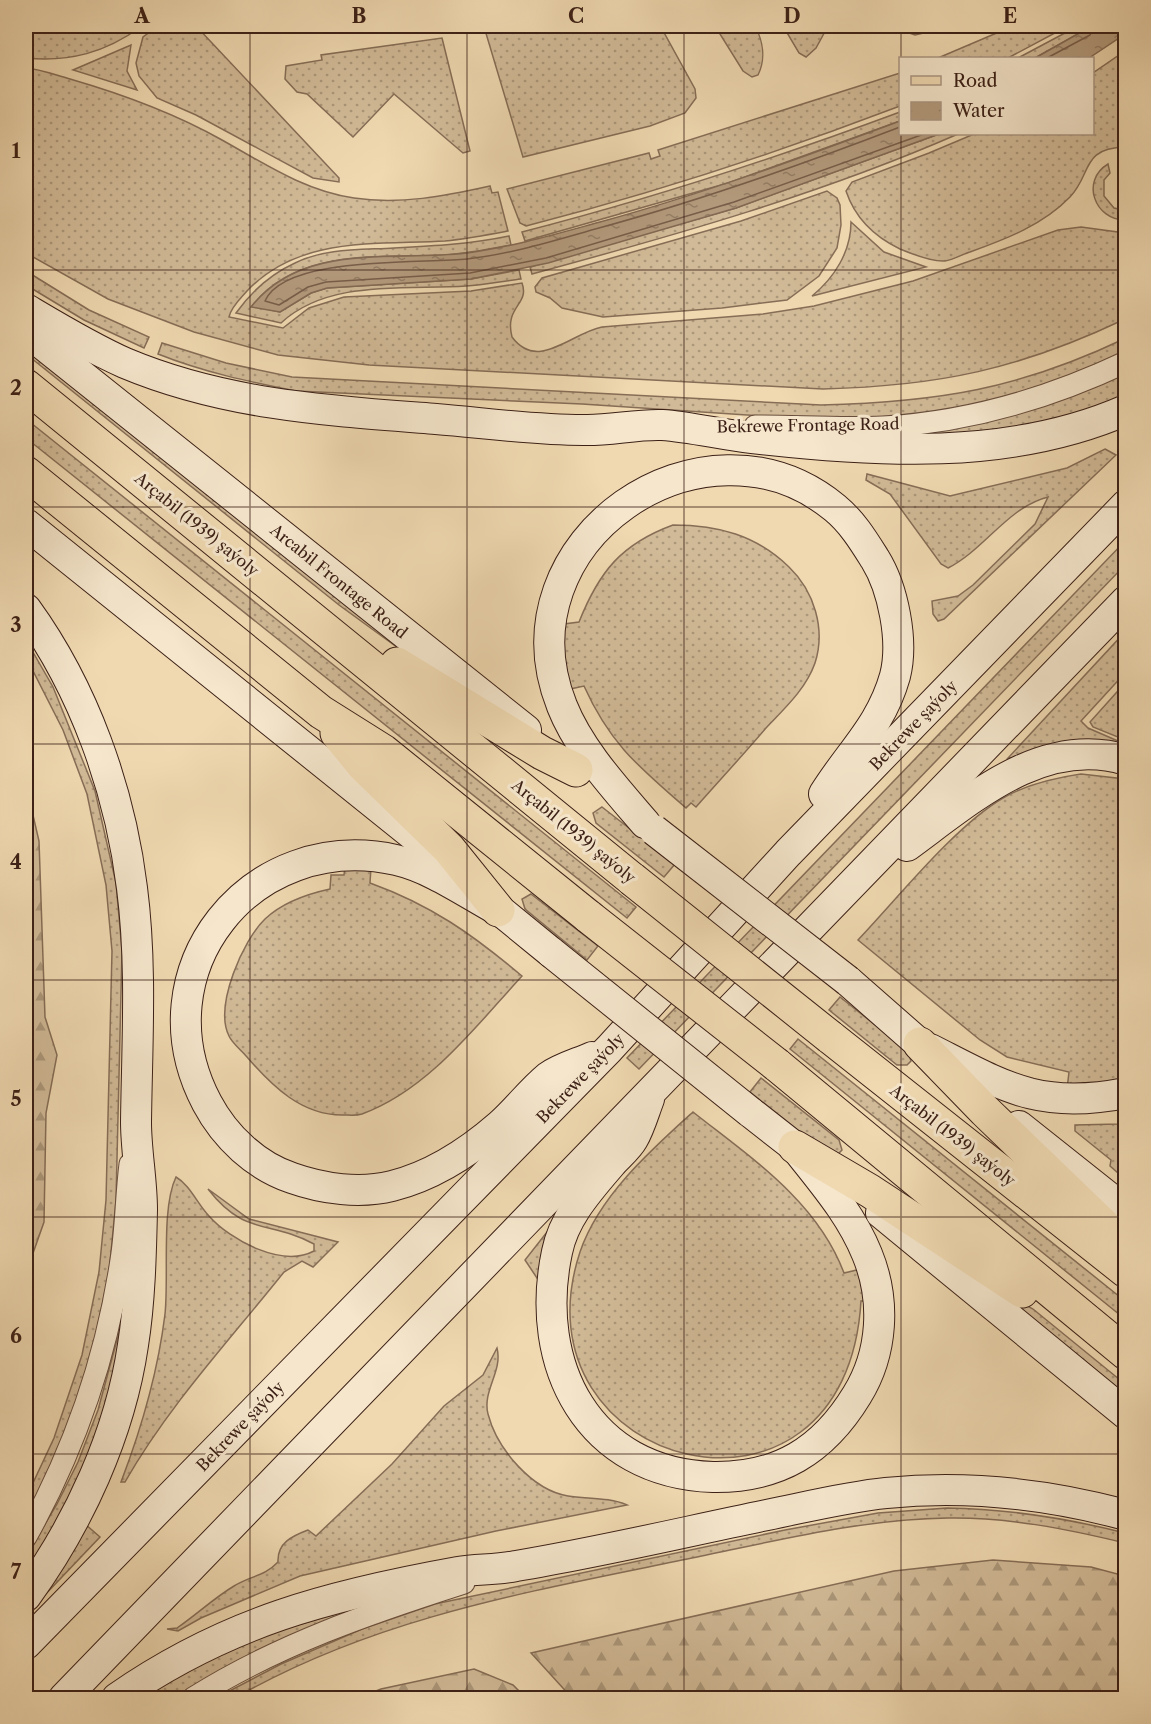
<svg xmlns="http://www.w3.org/2000/svg" width="1151" height="1724" viewBox="0 0 1151 1724" font-family="'Libre Caslon Text',serif">
  <style>
    .grass { fill: url(#grass-dots); stroke: #866d56; stroke-width: 1.5 }
    .forest { fill: url(#forest-firs); stroke: #866d56; stroke-width: 1.5 }
    .water { fill: url(#water-ripples); stroke: #836953; stroke-width: 1.5 }
    .lines { fill: none; stroke-linecap: round; stroke-linejoin: round }
    .shore { stroke: #785d49; stroke-width: 1.5 }
    .street-casing { stroke: #694e3d; stroke-width: 23 }
    .secondary-casing { stroke: #3c2016; stroke-width: 32 }
    .primary-casing { stroke: #3c2016; stroke-width: 35 }
    .street { stroke: #f5e6cc; stroke-width: 21 }
    .secondary { stroke: #f5e6cc; stroke-width: 30 }
    .primary { stroke: #f0d9b1; stroke-width: 33 }
    .secondary-bridge-casing { stroke: #3c2016; stroke-width: 32; stroke-linecap: butt }
    .primary-bridge-casing { stroke: #3c2016; stroke-width: 35; stroke-linecap: butt }
    .secondary-bridge { stroke: #f5e6cc; stroke-width: 30 }
    .primary-bridge { stroke: #f0d9b1; stroke-width: 33 }
    .grid { fill: none; stroke: #3c2016; stroke-width: 1.5; stroke-opacity: 0.55 }
    .labels { text-anchor: middle; stroke-width: 6; stroke-linejoin: round; paint-order: stroke }
    .street-label { font-size: 16px; fill: #3c2016; stroke: #f5e6cc }
    .neatline { fill: none; stroke: #3c2016; stroke-width: 2 }
    .grid-label { font-size: 20px; text-anchor: middle; font-weight: bold; fill: #3c2016 }
  </style>
  <defs>
    <pattern id="grass-dots" width="8" height="8" patternUnits="userSpaceOnUse" patternTransform="scale(1.5)"><rect width="8" height="8" fill="#d1ba97"/><path d="M2 2h.1M6 6h.1" fill="none" stroke="#ab977a" stroke-width="1.8" stroke-linecap="round"/></pattern>
    <pattern id="forest-firs" width="22" height="20" patternUnits="userSpaceOnUse" patternTransform="scale(1.5)"><rect width="22" height="20" fill="#d1ba97"/><path d="M5 1l3.5 6h-7zM16 11l3.5 6h-7z" fill="#ab977a"/></pattern>
    <pattern id="water-ripples" width="26" height="14" patternUnits="userSpaceOnUse" patternTransform="scale(1.5)"><rect width="26" height="14" fill="#b39a7c"/><path d="M2 4q2-2 4 0t4 0M15 11q2-2 4 0t4 0" fill="none" stroke="#937d65"/></pattern>
  </defs>
  <rect width="100%" height="100%" fill="#f0d9b1"/>
  <filter id="stains"><feTurbulence type="fractalNoise" baseFrequency=".00333" numOctaves="4"/><feColorMatrix values="0 0 0 0 .2 0 0 0 0 .09 0 0 0 0 .02 0 0 0 .5 -.17"/></filter>
  <radialGradient id="worn" r=".72"><stop offset=".6" stop-color="#630" stop-opacity="0"/><stop offset="1" stop-color="#630" stop-opacity=".3"/></radialGradient>
  <g class="grass">
    <path d="M26,26h116c-37,27 -72,36 -116,32z"/>
    <path d="M158,26h38l143,152v4l-26,-4 -117,-63 -39,-17 -18,-22 -3,-13 7,-26z"/>
    <path d="M497,26h166l-2,1 34,62 1,9 -11,15 -35,13 -127,31 -38,-127z"/>
    <path d="M715,26h40c8,15 11,33 3,49l-6,2 -9,-6z"/>
    <path d="M783,26h45l-12,22 -10,9 -7,-4z"/>
    <path d="M889,26h65l-39,9z"/>
    <path d="M1013,26h55l-60,32h-70z"/>
    <path d="M1078,26h14l-57,32h-17z"/>
    <path d="M442,38l28,113 -7,2 -69,-59 -41,43 -46,-43 -10,-2 -12,-13 1,-13 36,-6 -1,-5z"/>
    <path d="M131,45l-4,26 10,19 -64,-20z"/>
    <path d="M1125,51v96c-44,1 -33,27 -55,50 -27,28 -64,42 -100,55 -7,2 -17,8 -25,9 -13,1 -33,-7 -45,-12 -25,-12 -45,-31 -54,-58l6,-9 77,-29 45,-19h118l1,-61z"/>
    <path d="M26,68c14,1 29,7 44,11 52,15 104,34 152,61 43,24 83,51 132,58 46,7 91,-2 136,-12l2,7 6,-1 10,39c-21,4 -42,8 -63,10 -70,4 -146,-5 -198,50 -6,7 -16,16 -18,26l54,11 26,-20 35,-11 127,-6 51,-8c8,22 -18,23 -10,54 26,35 59,-4 90,-10l161,-13 51,-8 99,-25 145,-51 23,-3 44,6v86c-105,50 -186,67 -302,70l-454,-24 -91,-10 -84,-23 -86,-33 -82,-46z"/>
    <path d="M900,73v33c-123,47 -246,87 -374,120l-6,-3 -13,-34 142,-36 2,6 9,-3 -2,-6z"/>
    <path d="M900,112v9l-172,62 -203,58 -3,-9c129,-33 254,-74 378,-120z"/>
    <path d="M939,134h19c-137,60 -282,101 -426,140l-2,-7 206,-59z"/>
    <path d="M1108,164l2,9 -6,7v16l10,12 9,2 2,10c-30,0 -45,-39 -17,-56z"/>
    <path d="M827,191l10,7 3,7 1,20 -4,23 -18,28 -32,24 -65,8 -119,9 -41,-9 -12,-10 -14,-6 -1,-5 7,-9 199,-57z"/>
    <path d="M851,222l33,30 42,15 -114,29c22,-18 39,-44 39,-74z"/>
    <path d="M509,236l2,9c-23,4 -45,9 -68,10 -66,3 -146,-7 -191,51l28,6 31,-19 16,-5 144,-9 48,-9 2,9c-18,2 -37,6 -55,7 -60,4 -138,-7 -185,37l-45,-10c15,-21 35,-39 59,-50 30,-15 66,-13 99,-15 39,-2 77,-4 115,-12z"/>
    <path d="M26,271l63,39 60,27 -5,11 -60,-28 -58,-35z"/>
    <path d="M1126,338l-1,15 -33,17 -103,34 -102,15 -125,-3 -180,-12 -286,-13c-46,-9 -93,-19 -138,-37l4,-11 64,20 66,14 529,28c118,-3 198,-16 305,-67z"/>
    <path d="M26,343l416,337 -103,-75 -313,-251z"/>
    <path d="M1125,372v29l-43,16 -152,22 -9,-7z"/>
    <path d="M26,419l610,488 -9,11 -601,-480z"/>
    <path d="M1105,449l11,6 -172,164 -6,2 -5,-7 -1,-13 26,-5 15,-11 62,-61 13,-27c-40,10 -64,53 -100,71l-7,-4 -51,-70 -24,-14 1,-6 83,22 117,-28z"/>
    <path d="M673,525c45,0 83,10 116,42 25,24 37,62 26,96 -9,26 -31,46 -49,65 -23,27 -47,53 -70,79l-5,-4 -5,5c-47,-41 -76,-64 -102,-122l-14,3 -6,-36v-29l15,-2c20,-50 42,-78 94,-97z"/>
    <path d="M1125,541v24l-486,504 -12,-11z"/>
    <path d="M1125,632v41l-44,48 7,7 37,16v4l-117,10z"/>
    <path d="M26,640l27,47 42,104 21,92 6,68 -6,249 -7,73 -18,84 -28,84 -37,77v-20l28,-60 28,-83 17,-83 7,-72 6,-249 -6,-66 -19,-91 -24,-64 -37,-73z"/>
    <path d="M1125,683v57l-32,-13 -3,-5z"/>
    <path d="M1081,774l44,5v304l-58,6 2,-17 -62,-15 -27,-17 -122,-100c39,-41 97,-114 145,-142 24,-14 51,-20 78,-24z"/>
    <path d="M602,807l73,57 -11,13 -68,-54 -3,-10z"/>
    <path d="M345,867h26l-1,16c61,22 102,51 152,93 -46,50 -94,114 -160,138 -6,2 -13,1 -18,1 -42,1 -72,-29 -97,-58 -6,-7 -15,-14 -18,-21 -15,-30 14,-96 36,-117 18,-17 42,-25 65,-30l1,-14h13z"/>
    <path d="M531,894l67,52 -11,14 -62,-51 -3,-10z"/>
    <path d="M840,997l68,54 3,10 -4,4h-10l-68,-55z"/>
    <path d="M798,1039l327,262v18l-335,-270z"/>
    <path d="M761,1078l78,62 3,10 -4,4h-10l-78,-62z"/>
    <path d="M693,1112c58,46 124,89 151,161l17,-4 7,32h-7c-15,256 -353,169 -281,-49 19,-56 71,-102 113,-140z"/>
    <path d="M1125,1121v58l-15,-13 1,-6 -36,-29v-6l44,-1z"/>
    <path d="M176,1177c14,8 22,28 33,39 21,24 73,52 105,35v-7c-44,-24 -69,-7 -106,-55l41,30 89,23 -25,25 -11,-6 -18,11c-55,69 -115,133 -159,210h-4c21,-55 37,-110 44,-168 4,-37 -4,-106 11,-137z"/>
    <path d="M551,1227l-12,54 -14,-21z"/>
    <path d="M980,1279l53,30 92,75v11z"/>
    <path d="M121,1325l-5,49 -29,93 -61,107v-18l31,-52 21,-42 20,-52z"/>
    <path d="M497,1348c6,23 -15,43 -9,66 9,35 44,76 80,82 20,3 41,1 59,9l-131,26 -196,45 -99,42 -23,13 -11,-2 10,-1c19,-13 37,-30 57,-42 16,-10 31,-10 44,-24 -1,-19 14,-26 30,-32l8,6 76,-72 52,-58 39,-31z"/>
    <path d="M947,1508c61,1 119,10 178,25v10c-58,-14 -117,-26 -177,-25 -86,1 -172,23 -256,40 -158,33 -314,58 -457,140h-19l65,-34 81,-35 73,-25 350,-74 93,-17z"/>
    <path d="M85,1524l15,13 -59,62z"/>
    <path d="M366,1605l-162,75 -30,18h-36l108,-58z"/>
  </g>
  <g class="forest">
    <path d="M26,785l13,56 6,176 12,38 -11,58 -2,109 -18,51z"/>
    <path d="M993,1560l98,7 34,9v122h-553l-41,-45 363,-82z"/>
    <path d="M474,1669l39,16 13,13h-168l23,-9z"/>
  </g>
  <g class="water">
    <path d="M1092,26h33v8l-36,24h-54z"/>
    <path d="M900,121v13h39l-203,74 -188,55 -77,16 -144,9 -16,5 -31,19 -29,-5c52,-66 143,-45 216,-54 45,-6 89,-19 133,-31 102,-28 201,-64 300,-101z"/>
  </g>
  <g class="lines">
    <g class="shore">
      <path d="M1047,58l43,-23 5,-9"/>
      <path d="M900,127c-99,38 -198,73 -301,101 -43,12 -87,26 -132,31 -45,5 -182,-4 -202,42l14,4 29,-18 18,-5 144,-9 76,-15 188,-56 190,-68"/>
    </g>
    <defs>
      <g id="street">
        <path d="M755,426c43,0 86,3 128,1 85,-5 167,-29 243,-65"/>
        <path d="M26,1537c49,-88 80,-177 95,-277 5,-31 5,-64 9,-96"/>
        <path d="M193,1698c84,-53 177,-85 271,-115"/>
      </g>
      <g id="secondary">
        <path d="M26,309c32,19 65,39 99,54 100,42 205,48 311,56 49,4 98,11 147,11 26,1 53,-6 79,-5 30,2 60,10 90,13 124,14 257,23 374,-28"/>
        <path d="M26,331l500,399"/>
        <path d="M26,524l402,323"/>
        <path d="M26,609c58,80 94,181 106,279 10,77 5,156 4,234 0,29 6,58 6,88 -1,44 -2,91 -9,135 -13,89 -54,178 -107,251"/>
        <path d="M645,823c-30,-35 -66,-74 -83,-117 -66,-165 142,-306 273,-198 17,14 28,32 40,51 18,29 29,82 20,117 -14,50 -45,76 -71,118"/>
        <path d="M907,846c62,-45 135,-112 219,-86"/>
        <path d="M481,895l71,58"/>
        <path d="M496,909c-31,-17 -65,-41 -100,-49 -145,-32 -259,111 -189,243 18,34 49,63 85,75 31,11 68,16 100,8 40,-10 77,-34 108,-61 17,-15 31,-34 48,-48 12,-9 31,-14 44,-20"/>
        <path d="M848,981l90,79"/>
        <path d="M930,1049c75,38 109,61 196,44"/>
        <path d="M649,1099c-5,13 -9,28 -16,40 -5,9 -15,17 -22,25 -22,26 -47,53 -54,88 -24,113 31,221 156,225 65,1 110,-26 144,-82 26,-42 29,-95 10,-141 -16,-39 -42,-69 -68,-102"/>
        <path d="M750,1112l64,50"/>
        <path d="M1019,1126l107,85"/>
        <path d="M881,1213l245,201"/>
        <path d="M26,1644l583,-595 179,-196 338,-348"/>
        <path d="M64,1698l1062,-1097"/>
        <path d="M117,1698c109,-76 213,-103 341,-126 19,-3 39,-2 58,-6 84,-14 168,-34 251,-51 40,-8 79,-18 119,-22 80,-8 162,1 240,22"/>
      </g>
      <g id="primary">
        <path d="M26,386l606,493"/>
        <path d="M26,473l295,239 62,39 206,166"/>
        <path d="M397,664l145,89 34,17"/>
        <path d="M337,733l26,32 86,84 49,61"/>
        <path d="M830,1037l296,234"/>
        <path d="M920,1044l65,67 141,136"/>
        <path d="M777,1065l349,288"/>
        <path d="M795,1147l75,44 152,100"/>
      </g>
    </defs>
    <use href="#street" class="street-casing"/>
    <use href="#secondary" class="secondary-casing"/>
    <use href="#primary" class="primary-casing"/>
    <use href="#street" class="street"/>
    <use href="#secondary" class="secondary"/>
    <use href="#primary" class="primary"/>
    <defs>
      <g id="secondary-bridge">
        <path d="M654,830l194,151"/>
        <path d="M552,953l198,159"/>
      </g>
      <g id="primary-bridge">
        <path d="M632,879l198,158"/>
        <path d="M589,917l188,148"/>
      </g>
    </defs>
    <use href="#secondary-bridge" class="secondary-bridge-casing"/>
    <use href="#primary-bridge" class="primary-bridge-casing"/>
    <use href="#secondary-bridge" class="secondary-bridge"/>
    <use href="#primary-bridge" class="primary-bridge"/>
  </g>
  <path class="grid" d="M250,26v1672M467,26v1672M684,26v1672M901,26v32M901,134v1564M26,270h1100M26,507h1100M26,744h1100M26,980h1100M26,1217h1100M26,1454h1100"/>
  <g class="labels">
    <g class="street-label">
      <text transform="translate(808 425) rotate(-1)" y="6">Bekrewe Frontage Road</text>
      <text transform="translate(197 524) rotate(39)" y="6">Arçabil (1939) şaýoly</text>
      <text transform="translate(339 581) rotate(39)" y="6">Arcabil Frontage Road</text>
      <text transform="translate(913 725) rotate(-46)" y="6">Bekrewe şaýoly</text>
      <text transform="translate(574 831) rotate(39)" y="6">Arçabil (1939) şaýoly</text>
      <text transform="translate(580 1078) rotate(-46)" y="6">Bekrewe şaýoly</text>
      <text transform="translate(953 1135) rotate(38)" y="6">Arçabil (1939) şaýoly</text>
      <text transform="translate(240 1426) rotate(-46)" y="6">Bekrewe şaýoly</text>
    </g>
  </g>
  <rect width="1151" height="1724" fill="none" stroke="#f0d9b1" stroke-width="66"/>
  <rect x="899" y="57" width="195" height="78" fill="#f5e6cc" stroke="#ab9783" stroke-width="1.5"/>
  <rect x="911" y="76" width="30" height="9" fill="#f0d9b1" stroke="#ab9783" stroke-width="1.5"/>
  <text x="953" y="87" font-size="18" fill="#3c2016">Road</text>
  <rect x="911" y="102" width="30" height="18" fill="url(#water-ripples)" stroke="#ab9783" stroke-width="1.5"/>
  <text x="953" y="117" font-size="18" fill="#3c2016">Water</text>
  <rect x="33" y="33" width="1085" height="1658" class="neatline"/>
  <g class="grid-label">
    <text x="142" y="23">A</text>
    <text x="359" y="23">B</text>
    <text x="576" y="23">C</text>
    <text x="792" y="23">D</text>
    <text x="1010" y="23">E</text>
    <text x="16" y="158">1</text>
    <text x="16" y="395">2</text>
    <text x="16" y="632">3</text>
    <text x="16" y="869">4</text>
    <text x="16" y="1106">5</text>
    <text x="16" y="1343">6</text>
    <text x="16" y="1579">7</text>
  </g>
  <rect width="100%" height="100%" filter="url(#stains)"/>
  <rect width="100%" height="100%" fill="url(#worn)"/>
</svg>
